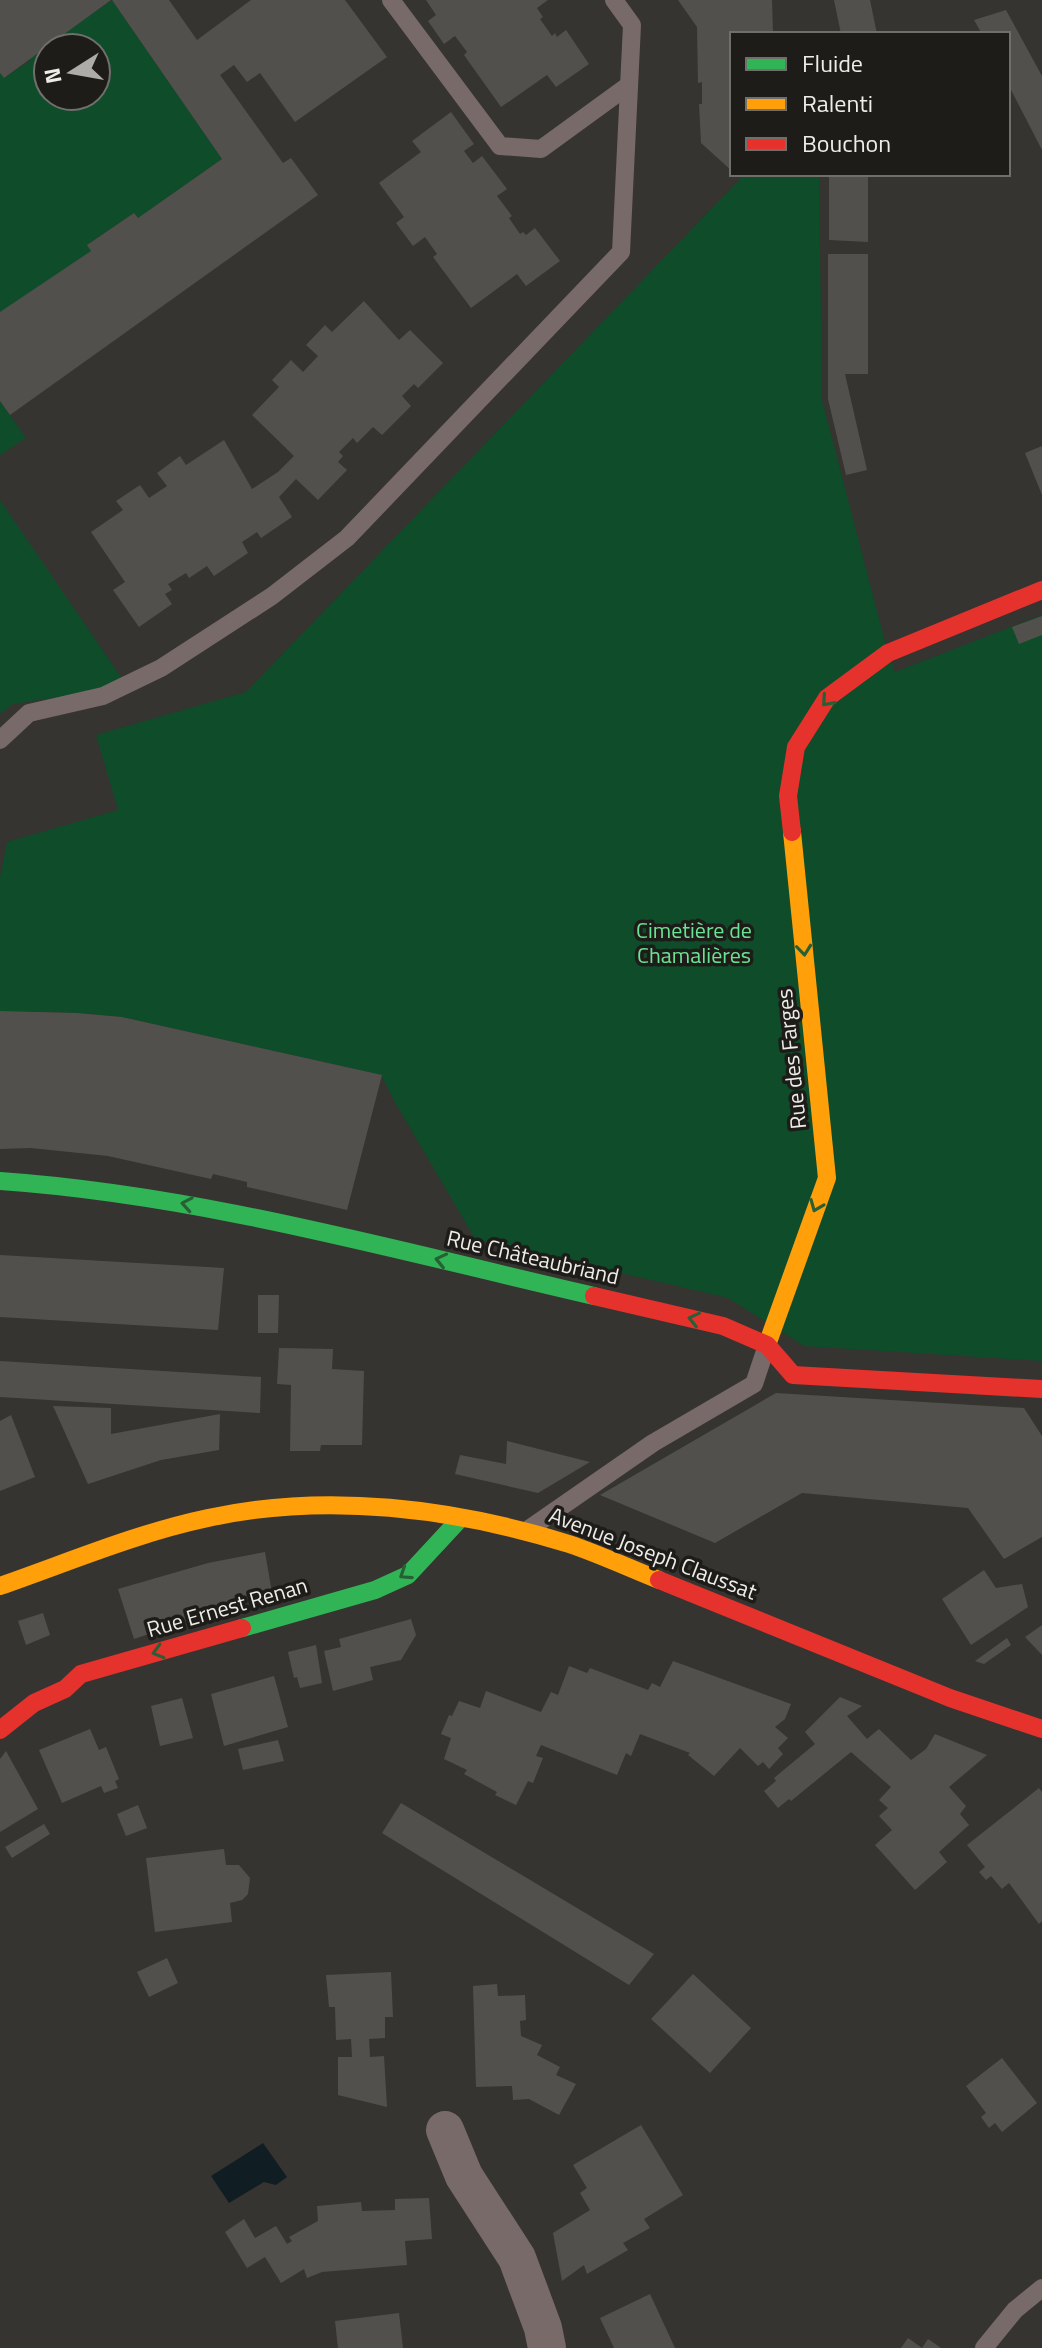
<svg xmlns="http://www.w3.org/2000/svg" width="1042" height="2348" viewBox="0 0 1042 2348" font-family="'Titillium Web',sans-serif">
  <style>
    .green { fill: #0e4c2a; fill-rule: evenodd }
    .water { fill: #101e24 }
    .building { fill: #52504d }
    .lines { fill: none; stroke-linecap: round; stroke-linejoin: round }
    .lane { stroke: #776a68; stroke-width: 18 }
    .street { stroke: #776a68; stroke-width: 38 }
    .fast { stroke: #30b455; stroke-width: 18 }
    .slow { stroke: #ff9f0a; stroke-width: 18 }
    .jam { stroke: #e5322d; stroke-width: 18 }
    .oneway { stroke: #266034 }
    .labels { text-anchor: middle; stroke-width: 7; stroke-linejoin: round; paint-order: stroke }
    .park-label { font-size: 22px; fill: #6be394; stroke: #1e1c19 }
    .street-label { font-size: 22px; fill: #eeece8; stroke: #1e1c19 }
  </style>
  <rect width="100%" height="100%" fill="#363430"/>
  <g class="green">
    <path d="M112,0l110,159 -84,59 -4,-5 -46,31 3,7 -91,62v-240l4,5 26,-17 -1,-3zM48,48h48v48h-48z"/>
    <path d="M745,174h74l3,226 66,253 7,19 147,-57v746l-238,-15 -76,-48 -253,-59 -79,-135 -15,-29 -259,-58 -45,-4 -77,-2v-134l7,-35 111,-32 -22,-75 150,-43z"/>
    <path d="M0,401l26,37 -26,17z"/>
    <path d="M0,500l123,180 -23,11 -87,13 -13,10z"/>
  </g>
  <path class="water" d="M263,2143l24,34 -11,8 -12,-3 -35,21 -18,-27z"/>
  <g class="building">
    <path d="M0,0h111l-107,78 -4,-5z"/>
    <path d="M112,0h57l28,40 54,-40h94l42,57 -92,65 -35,-49 -13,9 -13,-17 -14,10 63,88 8,-5 27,37 -308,220 -10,-14v-89l91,-61 -4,-6 47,-32 4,5 84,-59z"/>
    <path d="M426,0h122l-11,8 6,9 -3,2 12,17 3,-3 2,4 9,-7 23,34 -33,23 -9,-12 -46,32 -37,-52 3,-3 -12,-16 -11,8 -16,-23 8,-6z"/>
    <path d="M678,0h94l1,34h-41v137l-31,-28 -2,-39h3v-22l-4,1 -1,-56z"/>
    <path d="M834,0h36l7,34h-36z"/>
    <path d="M1006,10l36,66v74l-34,-66v-50h-26l-8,-14z"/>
    <path d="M451,112l23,32 -10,7 9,12 9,-7 25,33 -10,7 15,20 -3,2 11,16 3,-2 3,3 9,-7 25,33 -34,25 -9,-12 -46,34 -38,-51 4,-3 -12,-17 -12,9 -17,-23 8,-6 -25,-34 42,-31 -9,-11z"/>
    <path d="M829,174h39v68l-39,-2z"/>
    <path d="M828,254h40v120h-23l22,96 -21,5 -18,-76z"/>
    <path d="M364,301l35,39 11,-10 33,33 -25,25 -4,-4 -12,12 9,10 -29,29 -9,-8 -16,16 -4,-5 -14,14 4,4 -5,6 9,8 -29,30 -22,-21 -17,18 13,20 -31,21 -4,-6 -15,10 6,11 -34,23 -7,-10 -18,12 -3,-5 -18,11 4,6 -7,4 7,10 -33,23 -26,-37 12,-8 -34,-50 32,-22 -7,-9 24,-16 9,13 18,-12 -10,-13 23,-17 6,9 38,-25 28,49 26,-17 16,-16 -42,-41 27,-28 -7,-7 19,-20 12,12 15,-16 -12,-11 19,-20 7,7z"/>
    <path d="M1042,446v49l-17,-42z"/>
    <path d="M1042,616v19l-23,9 -7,-17z"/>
    <path d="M0,1011l77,2 45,4 260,58 -35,135 -100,-23v-5l-34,-8 -2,5 -103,-23 -77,-8 -31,1z"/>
    <path d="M0,1255l224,13 -6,62 -218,-13z"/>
    <path d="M258,1295h21l-1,38h-20z"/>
    <path d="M279,1348l54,1 -1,20 32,2 -2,74h-41l-1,6h-30l1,-66 -14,-1z"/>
    <path d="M0,1361l261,16 -1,36 -260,-16z"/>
    <path d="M776,1393l248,15 18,28v101l-38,22 -36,-51 -166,-15 -87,50 -115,-48z"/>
    <path d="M53,1406l58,2v26l109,-20 -1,36 -58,10 -73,24z"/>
    <path d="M11,1415l24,62 -35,14v-70z"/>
    <path d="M507,1441l83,21 -52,31 -83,-19 5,-19 46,9z"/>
    <path d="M265,1552l7,41 -138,46 -16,-50 90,-26z"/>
    <path d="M984,1570l12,18 26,-4 6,23 -57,38 -29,-46z"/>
    <path d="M43,1613l7,22 -24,10 -8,-24z"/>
    <path d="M411,1619l5,16 -15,25 -31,7 3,13 -40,11 -9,-40 17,-4 -2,-8z"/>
    <path d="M1042,1625v30l-17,-18z"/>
    <path d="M1007,1638l4,7 -27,19 -9,-3z"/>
    <path d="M316,1645l6,38 -22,5 -3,-11 -3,1 -6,-26z"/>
    <path d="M673,1661l118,43 -6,15 -10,8 13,11 -10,10 5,6 -14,15 -6,-7 -5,4 -18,-18 -26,28 -26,-21 2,-2 -50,-19 -9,22 -5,-3 -9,22 -76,-30 -5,11 7,2 -10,25 -5,-2 -12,24 -21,-10 2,-3 -33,-18 3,-4 -23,-11 7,-21 -10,-4 8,-19 3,1 7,-15 21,7 6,-17 55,21 10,-20 7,3 11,-29 18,7 3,-5 58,22 4,-7 8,4z"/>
    <path d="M274,1676l14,51 -64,19 -13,-52z"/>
    <path d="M840,1697l22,9 -15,10 20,23 12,-10 32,31 15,-11 9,-15 52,21 -38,32 17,19 -6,8 9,11 -30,27 8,10 -32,28 -40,-45 17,-15 -13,-14 9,-8 -9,-8 12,-13 -40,-35 -60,49 -2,-2 -11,9 -14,-17 12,-10 -2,-3 41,-34 -10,-12z"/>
    <path d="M182,1698l11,40 -33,8 -9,-40z"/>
    <path d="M90,1729l9,21 7,-3 13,32 -4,2 3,7 -14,5 -3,-7 -39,17 -23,-53z"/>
    <path d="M278,1740l6,21 -41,9 -5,-21z"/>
    <path d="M6,1751l32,58 -38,23v-73z"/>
    <path d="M1039,1788l3,4v129l-3,3 -30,-41 -7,6 -11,-13 -5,4 -7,-8 6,-5 -18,-22z"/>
    <path d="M401,1803l253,151 -25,31 -247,-152z"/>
    <path d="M138,1805l9,23 -21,8 -9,-22z"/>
    <path d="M44,1824l6,10 -38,24 -7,-11z"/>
    <path d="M224,1849l2,16h13l11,13 -2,16 -6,6 -12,3 2,19 -77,10 -9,-74z"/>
    <path d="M167,1958l11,25 -29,14 -12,-25z"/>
    <path d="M391,1972l2,45h-8v21l-16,1 1,18 14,-1 3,51 -49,-12v-38h14l-1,-18 -15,1 -1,-33h-6l-3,-32z"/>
    <path d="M693,1974l58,54 -41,45 -59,-54z"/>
    <path d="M497,1984l1,12 27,-1 1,25 -6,1 1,15 21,9 -5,10 23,12 -4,8 20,9 -17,31 -30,-16 -16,1 -1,-14 -36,1 -3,-101z"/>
    <path d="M1002,2058l35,45 -35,29 -7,-9 -6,5 -8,-11 5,-4 -20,-27z"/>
    <path d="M641,2125l42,70 -39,24 6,9 -27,15 5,7 -41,24 -3,-9 -22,16 -9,-48 37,-23 -10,-17 7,-5 -14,-23z"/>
    <path d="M429,2198l3,41 -27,2 2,24 -85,7 -15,6 -3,-9 -23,14 -16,-26 -18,11 -22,-36 19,-13 11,19 21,-12 11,18 5,-3 -3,-4 29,-16 -1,-15 44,-4 1,9 33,-1v-11z"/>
    <path d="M650,2294l25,54h-61l-14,-30z"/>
    <path d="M399,2313l4,35h-65l-3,-27z"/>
    <path d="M908,2338l14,10 6,-9 13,9h-40z"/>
  </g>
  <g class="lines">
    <g class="lane">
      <path d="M391,0l109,146 41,3 88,-64"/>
      <path d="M0,740l29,-27 74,-17 58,-28 111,-72 75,-58 274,-286 11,-227 -18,-25"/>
      <path d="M529,1529l124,-86 101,-59 12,-36"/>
      <path d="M984,2348l31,-38 27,-22"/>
    </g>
    <path class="street" d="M445,2130l19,46 53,82 26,70 4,20"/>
    <g class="fast">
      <path d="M0,1181c201,14 398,70 594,115"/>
      <path d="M242,1628l133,-38 33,-15 52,-56"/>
    </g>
    <g class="slow">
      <path d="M767,1345l60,-167 -35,-346"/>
      <path d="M0,1586c69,-24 137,-53 208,-68 118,-26 246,-10 361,26 30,10 60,24 90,36"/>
    </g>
    <g class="jam">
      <path d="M792,832l-4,-36 8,-49 31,-49 61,-45 154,-63"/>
      <path d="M594,1296l129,30 44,19 26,30 249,14"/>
      <path d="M659,1580l291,118 92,31"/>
      <path d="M0,1730l34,-27 31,-14 16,-15 161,-46"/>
    </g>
  </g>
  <defs><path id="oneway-chevron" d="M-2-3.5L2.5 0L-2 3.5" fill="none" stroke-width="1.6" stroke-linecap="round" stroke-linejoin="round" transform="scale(2)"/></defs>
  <g class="oneway">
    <use href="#oneway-chevron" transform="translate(827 701) rotate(131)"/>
    <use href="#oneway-chevron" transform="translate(804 950) rotate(84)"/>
    <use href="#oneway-chevron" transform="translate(187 1204) rotate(-170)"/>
    <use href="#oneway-chevron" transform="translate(816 1206) rotate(112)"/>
    <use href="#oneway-chevron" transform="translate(441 1260) rotate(-167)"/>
    <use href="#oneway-chevron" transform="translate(694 1319) rotate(-167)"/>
    <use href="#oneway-chevron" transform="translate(405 1574) rotate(147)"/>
    <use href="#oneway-chevron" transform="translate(158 1652) rotate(164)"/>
  </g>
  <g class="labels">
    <g class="park-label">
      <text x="694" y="938">Cimetière de<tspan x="694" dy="25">Chamalières</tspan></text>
    </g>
    <g class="street-label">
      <text transform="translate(791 1059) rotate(-96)" y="8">Rue des Farges</text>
      <text transform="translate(533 1257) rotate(13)" y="8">Rue Châteaubriand</text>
      <text transform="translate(653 1553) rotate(21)" y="8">Avenue Joseph Claussat</text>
      <text transform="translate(227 1607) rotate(-16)" y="8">Rue Ernest Renan</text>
    </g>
  </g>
  <rect x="730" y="32" width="280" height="144" fill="#1e1c19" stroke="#716f6c" stroke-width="2"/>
  <rect x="746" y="58" width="40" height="12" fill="#30b455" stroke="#716f6c" stroke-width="2"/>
  <text x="802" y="72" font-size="24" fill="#eeece8">Fluide</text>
  <rect x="746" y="98" width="40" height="12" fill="#ff9f0a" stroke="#716f6c" stroke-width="2"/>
  <text x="802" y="112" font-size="24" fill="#eeece8">Ralenti</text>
  <rect x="746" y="138" width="40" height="12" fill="#e5322d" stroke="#716f6c" stroke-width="2"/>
  <text x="802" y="152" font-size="24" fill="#eeece8">Bouchon</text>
  <g transform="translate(72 72) rotate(259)"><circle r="38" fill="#1e1c19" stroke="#716f6c" stroke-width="2"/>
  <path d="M0-6L14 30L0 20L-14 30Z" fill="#aeaca8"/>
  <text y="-12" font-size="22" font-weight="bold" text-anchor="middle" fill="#eeece8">N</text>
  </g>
</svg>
